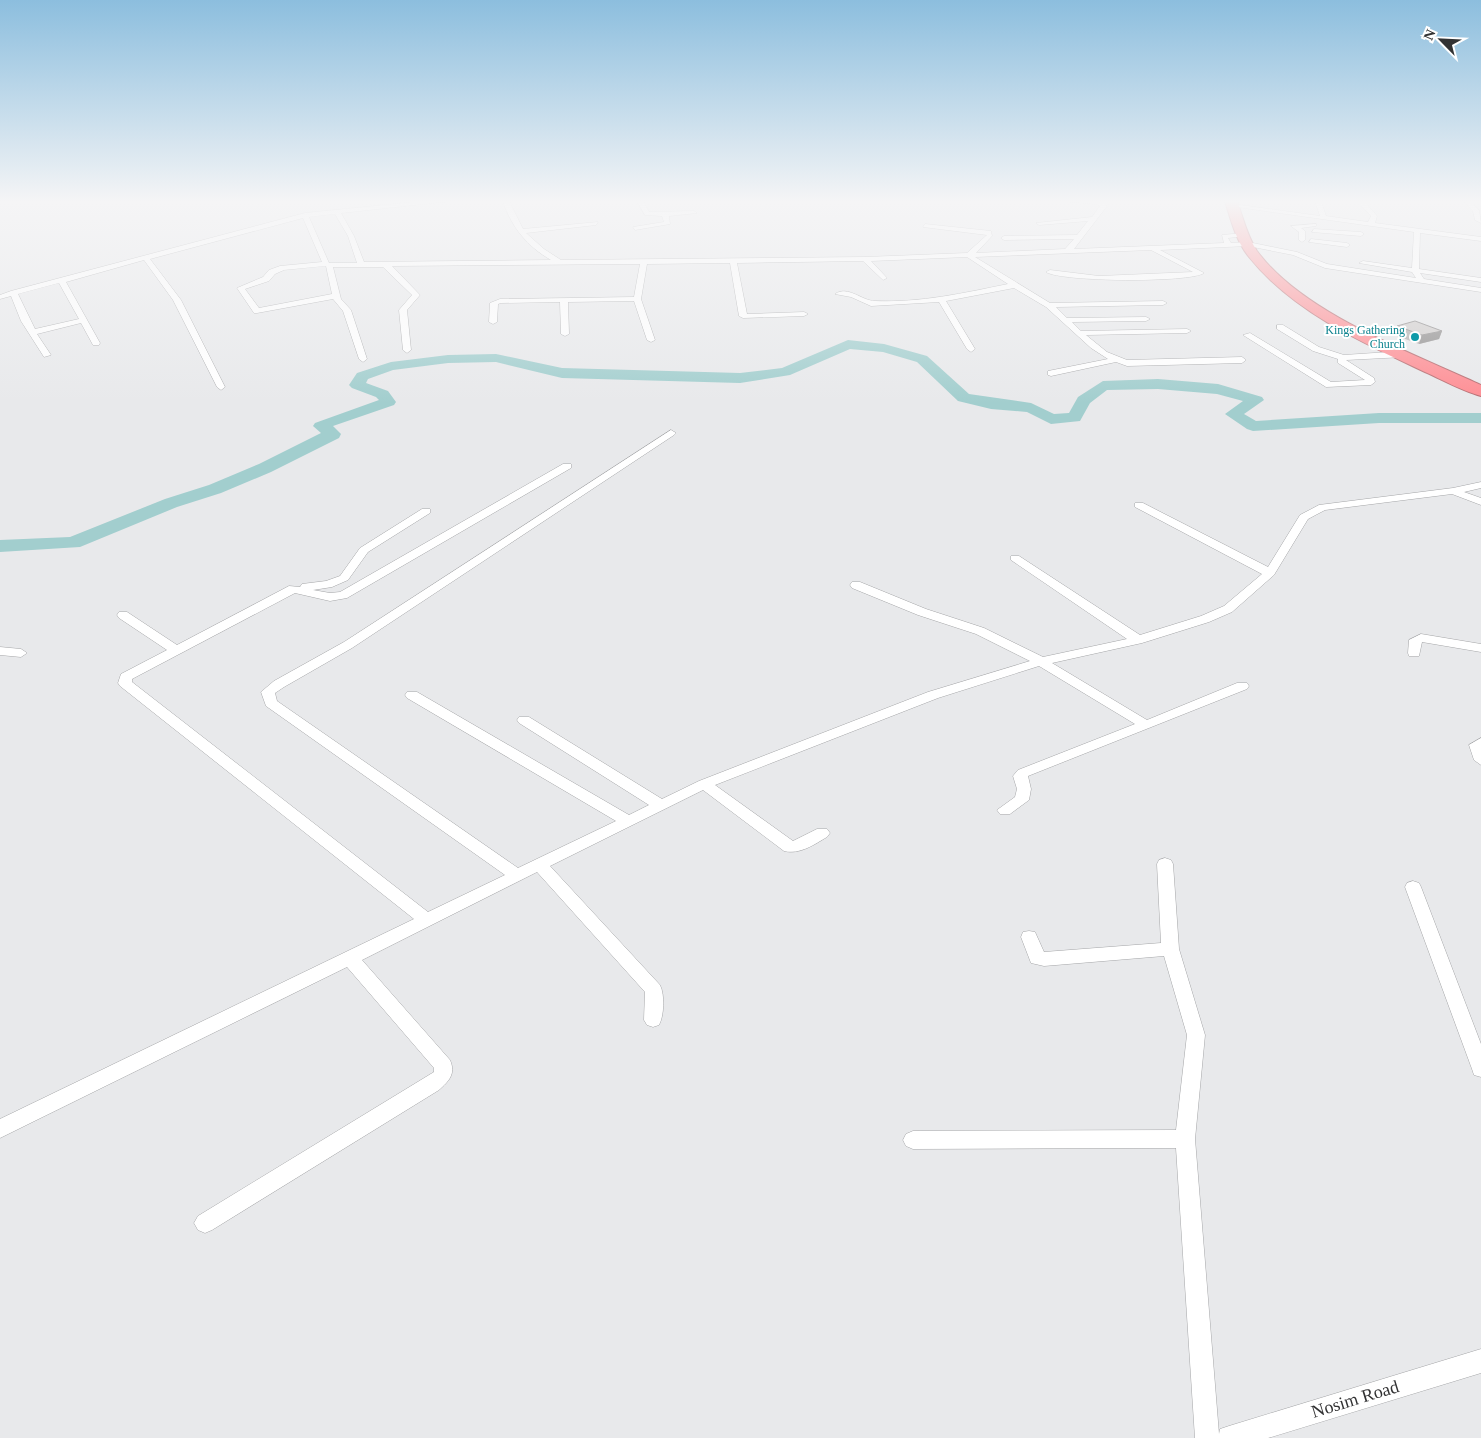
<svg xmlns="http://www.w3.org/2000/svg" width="1481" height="1438" viewBox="0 0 1481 1438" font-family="'Times New Roman',serif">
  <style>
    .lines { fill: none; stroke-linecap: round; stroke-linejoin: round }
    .river { fill: #a2cece; fill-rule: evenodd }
    .street-casing { stroke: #a5a6a8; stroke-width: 1 }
    .highway-casing { stroke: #b76d71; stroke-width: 2 }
    .street { fill: #fff; fill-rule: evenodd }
    .highway { fill: #fe8d93; fill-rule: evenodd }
    .wall { fill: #b4b1b0 }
    .shaded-wall { fill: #929090 }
    .building { fill: #d1cecd; stroke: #929090 }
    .culture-dot { fill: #0f9aa8; stroke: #fff; stroke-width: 2 }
    .labels { text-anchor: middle; stroke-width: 4; stroke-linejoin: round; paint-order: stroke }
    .far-culture-label { font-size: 12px; fill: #0d838f; stroke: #fff; text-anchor: end }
    .near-street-label { font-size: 18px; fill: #323233; stroke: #fff }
  </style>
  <rect width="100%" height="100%" fill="#e8e9eb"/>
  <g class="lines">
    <path class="river" d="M848,340l36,4 43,12 42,38 62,9 23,11 15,-1 9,-16 25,-16 55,-2 60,5 44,13 2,3 -20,14 12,7 123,-8h102v10h-102l-126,8 -6,-2 -22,-15 18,-13 -26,-7 -59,-5 -51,1 -17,13 -10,18 -29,3 -24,-12 -36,-3 -33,-8 -41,-39 -34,-10 -33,-3 -60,26 -50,8 -178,-5 -66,-16 -48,1 -55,7 -25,9 -2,4 22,8 8,11 -2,3 -61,21 8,8 -2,4 -68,34 -50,21 -44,14 -97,40 -80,5v-12l70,-3 95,-38 44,-14 50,-21 62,-31 -8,-7 2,-3 64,-23 -3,-3 -24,-9 -3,-3 8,-12 34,-11 57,-7 48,-1 66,14 178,5 42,-5z"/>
    <defs>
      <g id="street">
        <path d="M425,201h26l-110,12 13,23 10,26 187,-2c-23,-13 -40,-33 -48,-59h6l14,28 75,-7 -2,3 -70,8 18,16 17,11 304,-3 102,-4 20,-18 -64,-8 2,-3 66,7 1,5 -16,17 89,-4 9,-10 -70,1 -3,-2 3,-2 73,-1 11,-14 -49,4 -3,-2 56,-6 8,-11 -3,-2 -36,-3h40l6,5 -33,43 150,-6 -2,-8 22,-2 2,3 -18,2 3,5 17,-1 49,10 30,12 89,14 -4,-6 -53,-9 4,-2 49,7 2,-36 -184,-26 3,-2 87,12 -5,-15h6l5,15 42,6 3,-6 -14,-15h7l13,15 -2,7 106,14v4l-61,-8 -1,36 62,9v4l-61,-9 4,6 57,9v4l-156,-24 -32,-13 -45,-9 -88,4 44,23c-14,10 -143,9 -158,-1l4,-2 49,6 94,-4 -42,-22 -176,7 75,46 113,-2 4,2 -4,2 -107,2 11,11 79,-1 4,2 -4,2 -74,1 9,9 106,-2 4,2 -4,2 -101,2 21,17 20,8 115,-3 4,3 -4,3 -115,3 -11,-4 -65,14 -3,-1v-4l60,-12 -17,-11 -45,-41 -32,-19 -68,13 29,48 -4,3 -4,-3 -28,-47 -68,4 -20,-9 -16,-3c13,-9 27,7 40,7 45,2 89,-8 133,-17l-41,-27 -96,4 16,17 -4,2 -20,-19 -126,2 10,51 57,-2 4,2 -4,2 -61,2 -4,-2 -9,-53 -83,1 -6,35 14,41 -4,2 -4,-2 -13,-39 -66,1 1,32 -4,2 -4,-2 -1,-32 -59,1 -3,1 -1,18 -4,2 -4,-2 1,-19 10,-4 134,-2 6,-33 -248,2 28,29 -13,15 4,40 -4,3 -4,-3 -4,-40 13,-15 -29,-28h-50l8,32 10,11 16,49 -4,3 -4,-3 -16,-48 -10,-12 -76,14h-3l-17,-25 26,-11 6,-7 11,-4 42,-4 -19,-44 -153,41 31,41 44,87 -4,3 -4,-3 -44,-87 -29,-40 -78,22 34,61 -1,2h-6l-12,-22 -44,11 14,21 -7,2 -23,-36 -10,-25 -11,3v-4l11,-4 294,-78zM335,214l13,22 9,27h-28l-20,-46zM326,266l6,28 -73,14 -14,-19 24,-8 6,-7 9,-4zM59,283l20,36 -44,10 -17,-35z"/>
        <path d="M637,201h6l6,11 45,-1 3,2 -28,3 1,8 -35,6 -2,-3 31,-5 -2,-6 -17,-1z"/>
        <path d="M1463,201h7l9,9 2,13 -6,-3 -2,-9z"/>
        <path d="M1316,224v2l-15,2 4,3v9l-3,2 -3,-2v-8l-8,-6z"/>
        <path d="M1314,229l47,3 3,2 -3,2 -49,-4z"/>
        <path d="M1311,239l36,4 3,2 -3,2 -38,-5z"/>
        <path d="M1277,325h6l36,22 25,8 60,-4 4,3 -4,3 -58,3 28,18 1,4 -4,3 -45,2 -83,-52 7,-2 81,49 34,-2 -27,-17v-4l-25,-8 -36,-22z"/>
        <path d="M671,430l5,3 -2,2 -322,213 -68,39 -9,6 2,8 241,167 98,-47 -209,-123 -2,-3 2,-3h10l212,123 20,-10 -130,-82 -2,-3 2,-3h10l133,82 37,-18 229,-89 102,-31 -54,-27 -58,-19 -66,-27 -2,-3 2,-3h8l66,27 58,19 59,29 84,-18 -116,-79v-4h8l121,79 61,-19 23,-10 38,-32 -127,-67v-4h8l125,64 32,-52 19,-10 134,-17 28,-6v6l-17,4 17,6v7l-29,-11 -127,16 -17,9 -34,56 -42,37 -23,10 -67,21 -90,20 95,57 90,-37h10l2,3 -2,3 -219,87 3,13 -2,11 -19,14h-10l-3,-4 18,-13 2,-8 -4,-13 5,-6 117,-46 -96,-58 -101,32 -223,87 78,56 24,-12h10l3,4 -3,4c-12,7 -27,18 -43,14l-81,-61 -153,76 110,119c5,10 4,31 -1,40l-6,2 -6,-2 -3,-5 1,-28 -108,-120 -175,88 88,100c6,14 -1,21 -11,30l-227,140 -7,3 -7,-3 -4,-7 4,-7 236,-144v-4l-87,-101 -347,171v-19l414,-200 -294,-233 -2,-3 3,-9 46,-24 -48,-32 -2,-3 2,-3h8l50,33 112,-59 11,1 2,-3 24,-3 14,-5 20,-28 62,-39h8v4l-62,39 -20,28 -16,7 -19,3 17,3 10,-1 223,-128h8v4l-224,130 -17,3 -35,-8 -163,86v3l296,230 77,-37 -239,-169 -5,-14 13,-11 70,-39z"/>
        <path d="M1421,634l60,10v8l-59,-10 -3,14h-10l-1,-3 1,-13z"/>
        <path d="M0,647l21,2 6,4 -6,4 -21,-2z"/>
        <path d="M1481,738v27l-7,-5 -5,-15z"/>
        <path d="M1165,858l6,2 2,4 6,85 26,86 -10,104 24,295 1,-5 9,-3 252,-77v24l-213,65h-73l-19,-290 -263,1 -7,-3 -3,-6 3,-6 7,-3 263,-1 11,-95 -23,-79 -120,10 -13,-3 -10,-26 2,-5 6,-1 6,1 9,20 117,-9 -4,-79 2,-4z"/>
        <path d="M1413,881l6,2 2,4 60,157v33l-7,-2 -2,-6 -67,-182 2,-4z"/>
      </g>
      <path id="highway" d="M1225,201h12c6,16 10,35 20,50 45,62 155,102 224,134v11c-19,-5 -38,-16 -56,-24 -62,-29 -132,-60 -176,-115 -13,-16 -18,-37 -24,-56z"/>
    </defs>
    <use href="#street" class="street-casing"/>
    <use href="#highway" class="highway-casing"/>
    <use href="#street" class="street"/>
    <use href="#highway" class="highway"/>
  </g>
  <path class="wall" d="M1397,326l45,5 -3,8 -20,5 -25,-9z"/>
  <path class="shaded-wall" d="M1442,331l-3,8 -20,5 3,-9z"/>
  <path class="building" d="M1415,321l27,10 -20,4 -25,-9z"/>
  <linearGradient id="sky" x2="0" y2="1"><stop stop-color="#8cbede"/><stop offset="0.5" stop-color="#f5f5f6"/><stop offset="1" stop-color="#f5f5f6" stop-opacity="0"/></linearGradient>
  <rect width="1481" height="403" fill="url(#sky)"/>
  <circle class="culture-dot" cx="1415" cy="337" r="5"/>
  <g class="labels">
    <g class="far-culture-label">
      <text x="1405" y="334">Kings Gathering<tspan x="1405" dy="14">Church</tspan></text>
    </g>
    <g class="near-street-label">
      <text transform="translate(1355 1399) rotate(-17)" y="6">Nosim Road</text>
    </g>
  </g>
  <g transform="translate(1441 40) rotate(294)" stroke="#ffffff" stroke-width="4" paint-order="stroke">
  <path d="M0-4L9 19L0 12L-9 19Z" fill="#323233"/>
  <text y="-8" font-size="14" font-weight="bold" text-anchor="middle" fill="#323233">N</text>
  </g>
</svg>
